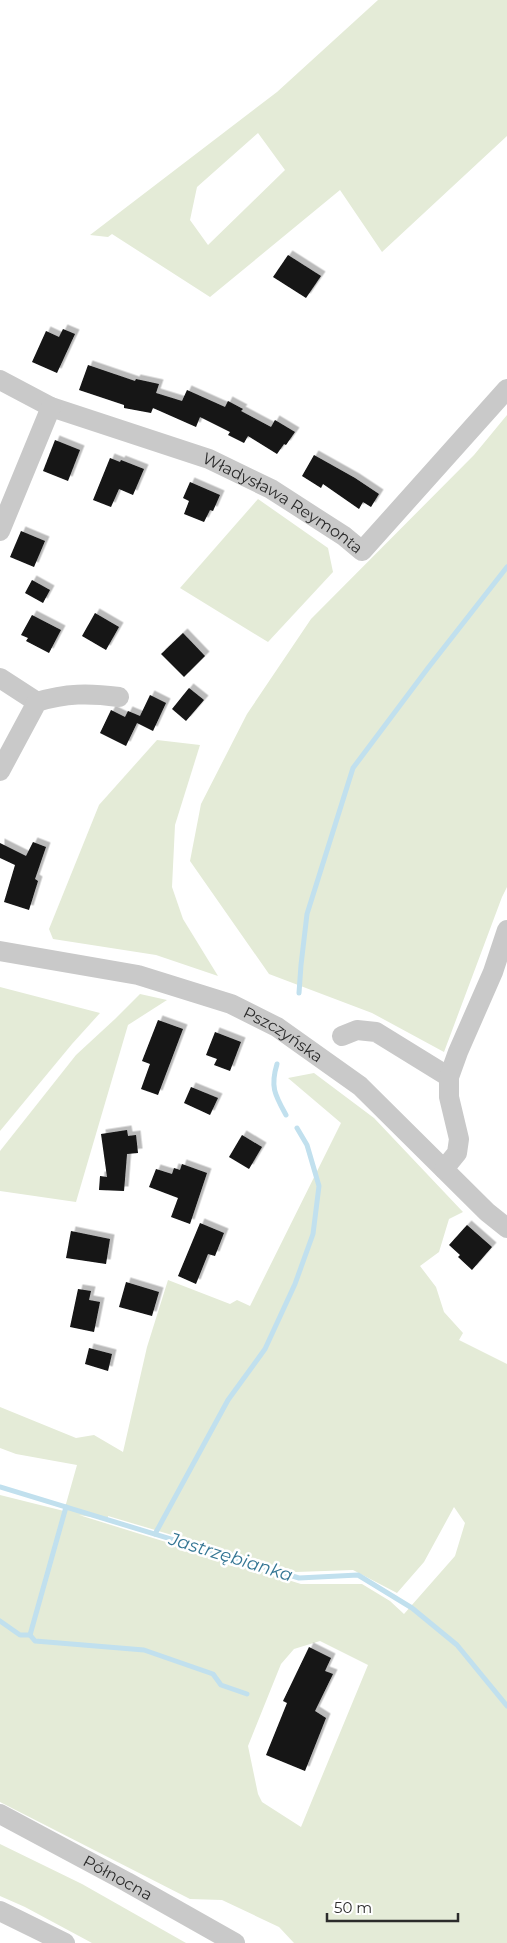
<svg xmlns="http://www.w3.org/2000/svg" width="507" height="1943" viewBox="0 0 507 1943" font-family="Montserrat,sans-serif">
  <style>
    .green { fill: #e4ebd7; fill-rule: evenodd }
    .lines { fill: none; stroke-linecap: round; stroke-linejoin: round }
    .stream { stroke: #c1e0ee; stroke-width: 5 }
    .building { fill: #131313; filter: url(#shadow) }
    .minor { stroke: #c9c9c9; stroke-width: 20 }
    .labels { text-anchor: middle; stroke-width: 5; stroke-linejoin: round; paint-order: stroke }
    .street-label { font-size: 16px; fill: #2c2c2c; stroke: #fff }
    .water-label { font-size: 18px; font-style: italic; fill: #347694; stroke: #fff }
  </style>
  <defs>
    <filter id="shadow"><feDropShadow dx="4.5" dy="-4.5" stdDeviation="0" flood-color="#0004"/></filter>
  </defs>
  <rect width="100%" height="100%" fill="#fff"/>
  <g class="green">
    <path d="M378,0h129v136l-125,116 -42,-62 -130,107 -98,-63 -4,3 -18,-2 187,-143zM258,133l27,37 -77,75 -18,-25 7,-33z"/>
    <path d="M507,415v472l-5,10 -58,155 -72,-39 -103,-39 -79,-113 11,-57 46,-90 64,-95 163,-164z"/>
    <path d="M258,499l70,49 5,24 -65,70 -88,-54z"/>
    <path d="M157,740l43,5 -25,80 -3,62 11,32 35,57 -62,-21 -103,-16 -4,-10 50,-124z"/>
    <path d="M0,987l100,26 -28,31 -72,87z"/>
    <path d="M140,994l27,6 -39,25 -52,177 -76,-11v-40l76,-96 39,-36z"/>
    <path d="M314,1073l60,45 89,94 -14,7 -10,33 -19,14 16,21 8,25 19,21 -4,7 48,24v579h-213l-15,-16 -57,-27 -32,-1 -190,-97v-307l64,16 13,-46 -61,-11 -16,-6v-41l76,31 18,-3 29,17 24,-105 21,-67 62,24 7,-4 13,6 91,-183 -53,-45zM454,1507l11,16 -10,33 -51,58 -14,-13 -28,-17h-61l-222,-69 29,5v-4l188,56 57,-2 44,23 27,-31zM320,1641l48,24 -67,162 -39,-25 -4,-8 -10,-48 33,-82 13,-15z"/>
    <path d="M0,1844l82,40 104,59h-94l-67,-36 -25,-11z"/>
  </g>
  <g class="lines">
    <g class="stream">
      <path d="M299,993l2,-28 6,-51 46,-146 75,-100 79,-101"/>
      <path d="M277,1064c-7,23 -2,31 9,51"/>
      <path d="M0,1487l299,91 59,-3 54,33 45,37 50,61"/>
      <path d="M155,1534l73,-134 37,-51 30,-65 18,-50 6,-48 -12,-41 -10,-17"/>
      <path d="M0,1621l20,14h10"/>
      <path d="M30,1635l5,6 109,9 69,24 8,11 26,9"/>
      <path d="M30,1635l36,-128"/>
    </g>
  </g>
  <g class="building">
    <path d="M288,255l33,21 -15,22 -33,-21z"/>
    <path d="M63,329l12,5 -18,39 -25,-11 14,-31 13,6z"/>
    <path d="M88,365l47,16 1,-2 23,5 -3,9 26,8 5,-11 38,17 3,-6 15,8 -2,2 30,16 4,-7 20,12 -9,13 -2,-1 -7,10 -29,-18 -4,7 -16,-8 2,-3 -30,-15 -4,10 -43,-19 -2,5 -27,-5v-3l-45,-15z"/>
    <path d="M55,440l25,10 -12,31 -25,-10z"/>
    <path d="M314,455l41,23 24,16 -8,13 -8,-5 -4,7 -36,-25 -2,4 -19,-12z"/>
    <path d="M110,458l10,4 1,-2 23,9 -11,26 -14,-6 -8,18 -18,-7z"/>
    <path d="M190,482l30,13 -7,16 -3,-1 -6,12 -20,-8 5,-13 -6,-3z"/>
    <path d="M21,531l24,10 -11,26 -24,-10z"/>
    <path d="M32,580l18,10 -7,13 -18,-10z"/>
    <path d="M95,613l24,14 -13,23 -24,-14z"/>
    <path d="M32,615l29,15 -12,23 -23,-12 2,-3 -7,-3z"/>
    <path d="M183,633l22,23 -21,21 -23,-23z"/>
    <path d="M189,688l15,12 -18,21 -14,-12z"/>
    <path d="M150,695l16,8 -13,28 -16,-8 -11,23 -26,-13 11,-23 14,7 3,-6 12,5z"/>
    <path d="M33,842l13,5 -11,32 3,2 -9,29 -25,-8 11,-37 -15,-7v-15l26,13z"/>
    <path d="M158,1020l25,9 -25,66 -17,-6 9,-25 -8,-3z"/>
    <path d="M215,1032l26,10 -11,29 -16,-6 3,-6 -11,-4z"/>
    <path d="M191,1087l27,11 -8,17 -26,-12z"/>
    <path d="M127,1130l1,6 8,-1 2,18 -11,1 -3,37 -25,-1 1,-14 7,1 -6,-43z"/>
    <path d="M242,1135l20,12 -13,22 -20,-12z"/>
    <path d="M182,1164l25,9 -17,51 -19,-7 7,-19 -29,-11 7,-18 16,5 2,-6 6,2z"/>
    <path d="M200,1223l24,10 -9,23 -7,-2 -12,30 -18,-8z"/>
    <path d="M467,1225l25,22 -20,23 -14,-13 2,-2 -11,-10z"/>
    <path d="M71,1231l39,8 -4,25 -40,-6z"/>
    <path d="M126,1282l33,10 -7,24 -33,-9z"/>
    <path d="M78,1289l13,2 -2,9 11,2 -6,30 -24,-5z"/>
    <path d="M89,1348l23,6 -4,17 -23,-7z"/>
    <path d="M309,1647l22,11 -6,13 8,3 -18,37 11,7 -21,53 -39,-16 21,-52 -4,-2z"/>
  </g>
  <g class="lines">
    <g class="minor">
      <path id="s1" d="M0,380l51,27 158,52 62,30 73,47 18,15 145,-162"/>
      <path d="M0,531l51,-124"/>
      <path d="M0,678l37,24"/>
      <path d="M0,771l37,-69c29,-9 52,-9 82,-5"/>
      <path id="s2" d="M0,951l138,24 93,29 46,23 83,59 127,126 20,16"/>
      <path d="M342,1036l15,-6 19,2 73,45"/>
      <path d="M444,1169l13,-16 2,-14 -10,-42v-20l9,-25 35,-80 14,-42"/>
      <path id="s3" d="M0,1814l127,68 108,61"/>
      <path d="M0,1911l65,32"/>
    </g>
  </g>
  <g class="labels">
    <g class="street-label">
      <text dy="6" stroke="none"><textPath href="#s1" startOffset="310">Władysława Reymonta</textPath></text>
      <text dy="6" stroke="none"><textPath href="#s2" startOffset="298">Pszczyńska</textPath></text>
      <text dy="6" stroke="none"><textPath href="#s3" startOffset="134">Północna</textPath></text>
    </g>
    <g class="water-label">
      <text transform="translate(231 1557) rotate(17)" y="6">Jastrzębianka</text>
    </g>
  </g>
  <path d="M327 1913v8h131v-8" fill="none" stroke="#2c2c2c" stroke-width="2.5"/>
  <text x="334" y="1913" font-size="15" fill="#2c2c2c" stroke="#ffffff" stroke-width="4" paint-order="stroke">50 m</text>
</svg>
